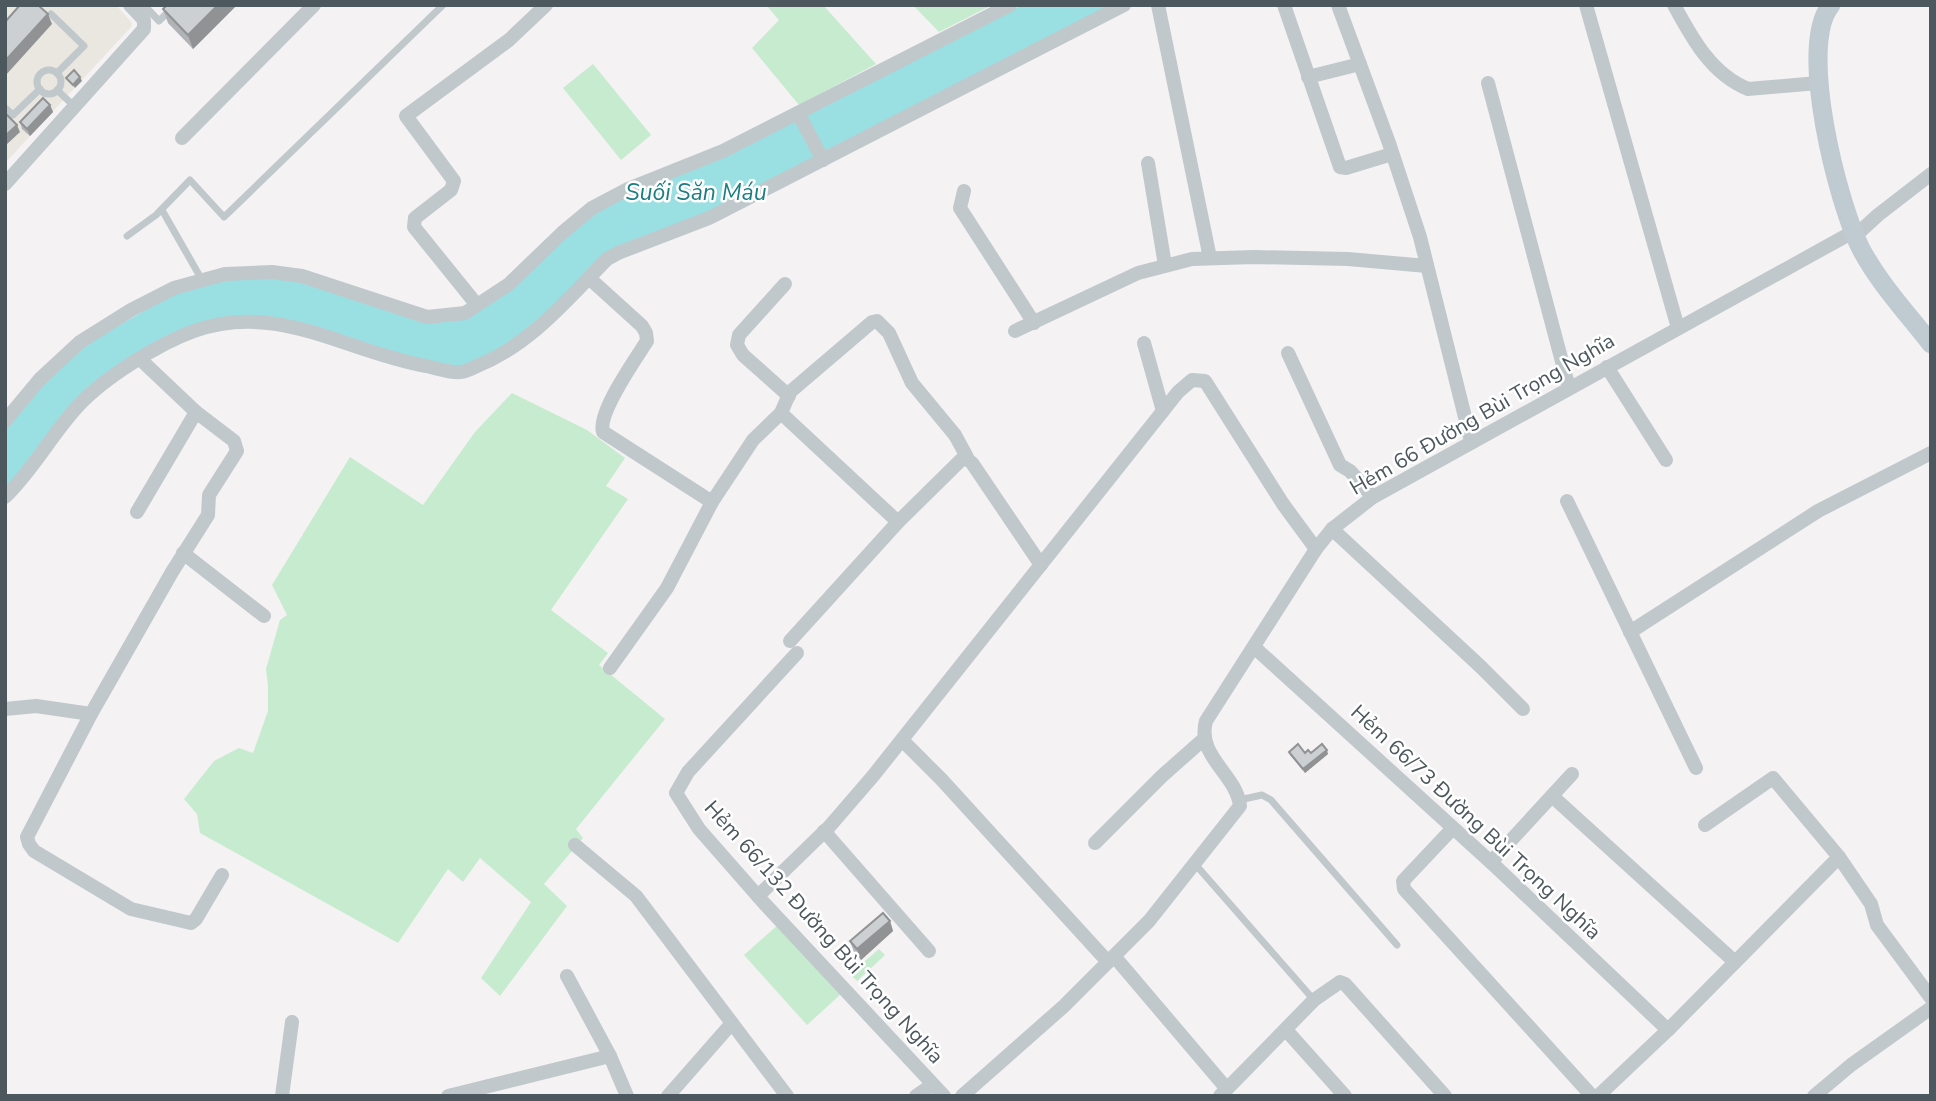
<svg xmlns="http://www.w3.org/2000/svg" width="1936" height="1101" viewBox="0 0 1936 1101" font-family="'Nunito Sans',sans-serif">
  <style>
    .commercial { fill: #eae6e0 }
    .green { fill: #c7ebcf }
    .water { fill: #9ae0e2 }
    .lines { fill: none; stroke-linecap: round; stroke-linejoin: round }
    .lane { stroke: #c0c8cc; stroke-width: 7 }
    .street { stroke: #c0c8cc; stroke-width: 14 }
    .secondary { stroke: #c0cbd1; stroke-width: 19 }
    .wall { fill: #b0b3b5 }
    .shaded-wall { fill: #909294 }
    .building { fill: #cdd0d3; stroke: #909294; stroke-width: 2 }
    .labels { text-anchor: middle; stroke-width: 5; stroke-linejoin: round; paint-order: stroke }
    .street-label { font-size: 21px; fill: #4c585d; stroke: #fff }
    .water-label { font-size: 23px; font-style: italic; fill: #1c7e82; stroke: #fff }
  </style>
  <rect width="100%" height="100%" fill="#f4f2f3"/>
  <path class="commercial" d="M5,5h111l16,18 -1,4 -126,136z"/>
  <g class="green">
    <path d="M766,5h57l53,59 -77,41 -47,-57 27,-28z"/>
    <path d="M913,5h79l-53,27z"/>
    <path d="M593,64l58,71 -30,25 -58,-72z"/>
    <path d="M512,393l75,37 38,28 -19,28 22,13 -77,111 57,43 -9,12 66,54 -89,110 7,9 -39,46 23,22 -67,90 -19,-18 50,-76 -51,-44 -17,24 -15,-13 -50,74 -198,-110 -3,-19 -13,-15 30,-38 25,-13 14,5 15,-42v-26l-2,-16 14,-49 7,-5 -15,-30 78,-128 73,48 52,-73z"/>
    <path d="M779,924l62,70 -34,31 -63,-70z"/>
    <path d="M879,949l6,6 -28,26 -7,-7z"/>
  </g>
  <path class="water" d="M1022,5h90l-401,206 -93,36 -76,71 -46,35 -35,14 -53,-9 -133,-41 -38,-1 -46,10 -53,28 -133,135v-59l38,-46 40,-38 94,-54 49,-13 45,-2 30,4 56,19 108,18 130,-106 241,-114z"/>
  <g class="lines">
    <g class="lane">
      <path d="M144,5l15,16 16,-16"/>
      <path d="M51,14l33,32 -27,27"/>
      <circle cx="49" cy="82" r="12"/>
      <path d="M57,90l17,16"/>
      <path d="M5,108l8,7 27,-26"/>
      <path d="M162,210l40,70"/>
      <path d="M127,236l29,-21 34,-35 34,37 219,-212"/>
      <path d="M1239,800l23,-5 9,5 126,145"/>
      <path d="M1195,864l119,136"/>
    </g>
    <g class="street">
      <path d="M1158,5l52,253"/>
      <path d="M1284,5l56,162 6,1 46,-14"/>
      <path d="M1338,5l51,138 31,94 51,204"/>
      <path d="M1586,5l92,323"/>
      <path d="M1674,5c18,33 37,69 74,84l70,-6"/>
      <path d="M1308,77l52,-13"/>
      <path d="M1488,83l81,305"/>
      <path d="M798,113l25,47"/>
      <path d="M182,138l132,-133"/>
      <path d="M1148,163l17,102"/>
      <path d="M5,184l139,-155v-9l-14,-15"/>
      <path d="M964,191l-4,17 74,115"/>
      <path d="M1855,236l23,-21 53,-41"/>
      <path d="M589,278l53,48 4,7 1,8c-12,19 -50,72 -44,91l109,70"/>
      <path d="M785,284l-46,51 -2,10 6,10 46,41"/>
      <path d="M477,305l-63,-78 1,-9 36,-28 3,-9 -48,-65 103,-76 37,-35"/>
      <path d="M1015,331l123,-58 54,-14 62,-2 94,2 79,7"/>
      <path d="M1144,343l19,68"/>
      <path d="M1288,353l52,112 10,6 23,26"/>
      <path d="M140,359l56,53 38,29 3,10 -28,44 -1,20 -36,57 -81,142 -64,123 2,7 5,7 97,58 60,14 5,-4 26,-44"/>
      <path d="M1607,367l59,93"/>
      <path d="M781,413l9,-21 82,-70 5,-1 12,12 23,50 43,52 12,22"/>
      <path d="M5,421l35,-42 40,-37 51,-32 43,-22 51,-14 47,-2 30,4 125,41 38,-4 44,-29 53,-51 30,-25 36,-19 95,-38 287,-146"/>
      <path d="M5,497c28,-27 47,-63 73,-91 26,-28 80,-62 116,-75 84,-30 152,21 232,35 10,2 26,8 36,6 5,-1 11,-4 15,-6 53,-21 91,-67 130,-107l11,-6 91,-35 415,-213"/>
      <path d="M1567,501l129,267"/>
      <path d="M137,512l59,-100"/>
      <path d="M1332,529l149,138 42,42"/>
      <path d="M183,553l81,63"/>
      <path d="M1630,632l188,-121 113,-58"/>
      <path d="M790,641l108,-119 66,-65 8,6 69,102"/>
      <path d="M1254,647l240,218 174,165"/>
      <path d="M797,653l-109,119 -12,21 23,36 64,73 181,194"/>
      <path d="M610,668l57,-80 45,-86 41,-62 28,-27 117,109"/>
      <path d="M5,709l31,-3 55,8"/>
      <path d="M902,740l40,40 166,182"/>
      <path d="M1552,796l183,166"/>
      <path d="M1705,825l68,-47 66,79"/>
      <path d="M1453,828l-50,53 1,8 188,207"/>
      <path d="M824,831l105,120"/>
      <path d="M1095,843l67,-67 43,-38"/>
      <path d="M575,845l61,51 151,200"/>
      <path d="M1491,862l81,-88"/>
      <path d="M758,896l71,-69 44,-51 305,-384 14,-12 13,1 78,123 33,45"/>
      <path d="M1114,956l113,133"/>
      <path d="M567,976l43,80"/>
      <path d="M1286,1030l59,66"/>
      <path d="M282,1096l10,-74"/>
      <path d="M448,1096l162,-40 17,40"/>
      <path d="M668,1096l64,-73"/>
      <path d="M916,1096l16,-11"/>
      <path d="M962,1096l102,-90 85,-85 91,-115c-3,-31 -44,-50 -34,-85l110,-172 16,-20 41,-32 480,-265"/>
      <path d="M1220,1096l94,-96 26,-18 5,2 100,112"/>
      <path d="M1598,1096l70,-66 171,-173 32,47 6,21 54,73"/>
      <path d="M1814,1096l37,-31 80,-57"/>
    </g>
    <path class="secondary" d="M1831,5c-34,40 7,199 30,244 18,34 46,64 70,95"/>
  </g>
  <g class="wall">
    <path d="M237,5l-44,44 -25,-26 -5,-14z"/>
    <path d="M50,105l3,7 -23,24 -8,-7 -2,-7z"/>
    <path d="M1289,752l22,1 17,1 -23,19 -15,-18z"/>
    <path d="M890,921l3,10 -32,29 -7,-8 -4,-11z"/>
  </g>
  <g class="shaded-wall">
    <path d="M218,5h19l-44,44 -5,-14z"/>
    <path d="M48,14l4,10 -47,52v-15z"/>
    <path d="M80,77l2,4 -7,7 -2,-3z"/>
    <path d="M50,105l3,7 -23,24 -3,-7z"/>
    <path d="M17,125l3,7 -14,13 -1,-9z"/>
    <path d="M1327,750l1,4 -23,19 -2,-4z"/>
    <path d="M890,921l3,10 -32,29 -4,-11z"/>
  </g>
  <g class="building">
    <path d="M20,5h18l10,9 -43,47v-39z"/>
    <path d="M167,5h51l-30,30 -25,-26z"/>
    <path d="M74,70l6,7 -7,8 -7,-7z"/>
    <path d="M43,98l7,7 -23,24 -7,-7z"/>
    <path d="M5,113l12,12 -12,11z"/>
    <path d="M1298,744l7,9 3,-3 3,3 11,-9 5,6 -24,19 -14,-17z"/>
    <path d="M883,913l7,8 -33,28 -7,-8z"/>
  </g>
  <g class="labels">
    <g class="street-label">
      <text transform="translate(1482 414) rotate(-30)" y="7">Hẻm 66 Đường Bùi Trọng Nghĩa</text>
      <text transform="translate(1476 822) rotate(43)" y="7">Hẻm 66/73 Đường Bùi Trọng Nghĩa</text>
      <text transform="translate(824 932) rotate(48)" y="7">Hẻm 66/132 Đường Bùi Trọng Nghĩa</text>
    </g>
    <g class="water-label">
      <text x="696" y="200">Suối Săn Máu</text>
    </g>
  </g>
  <rect width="1936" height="1101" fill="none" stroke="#4c585d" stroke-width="14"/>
</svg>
